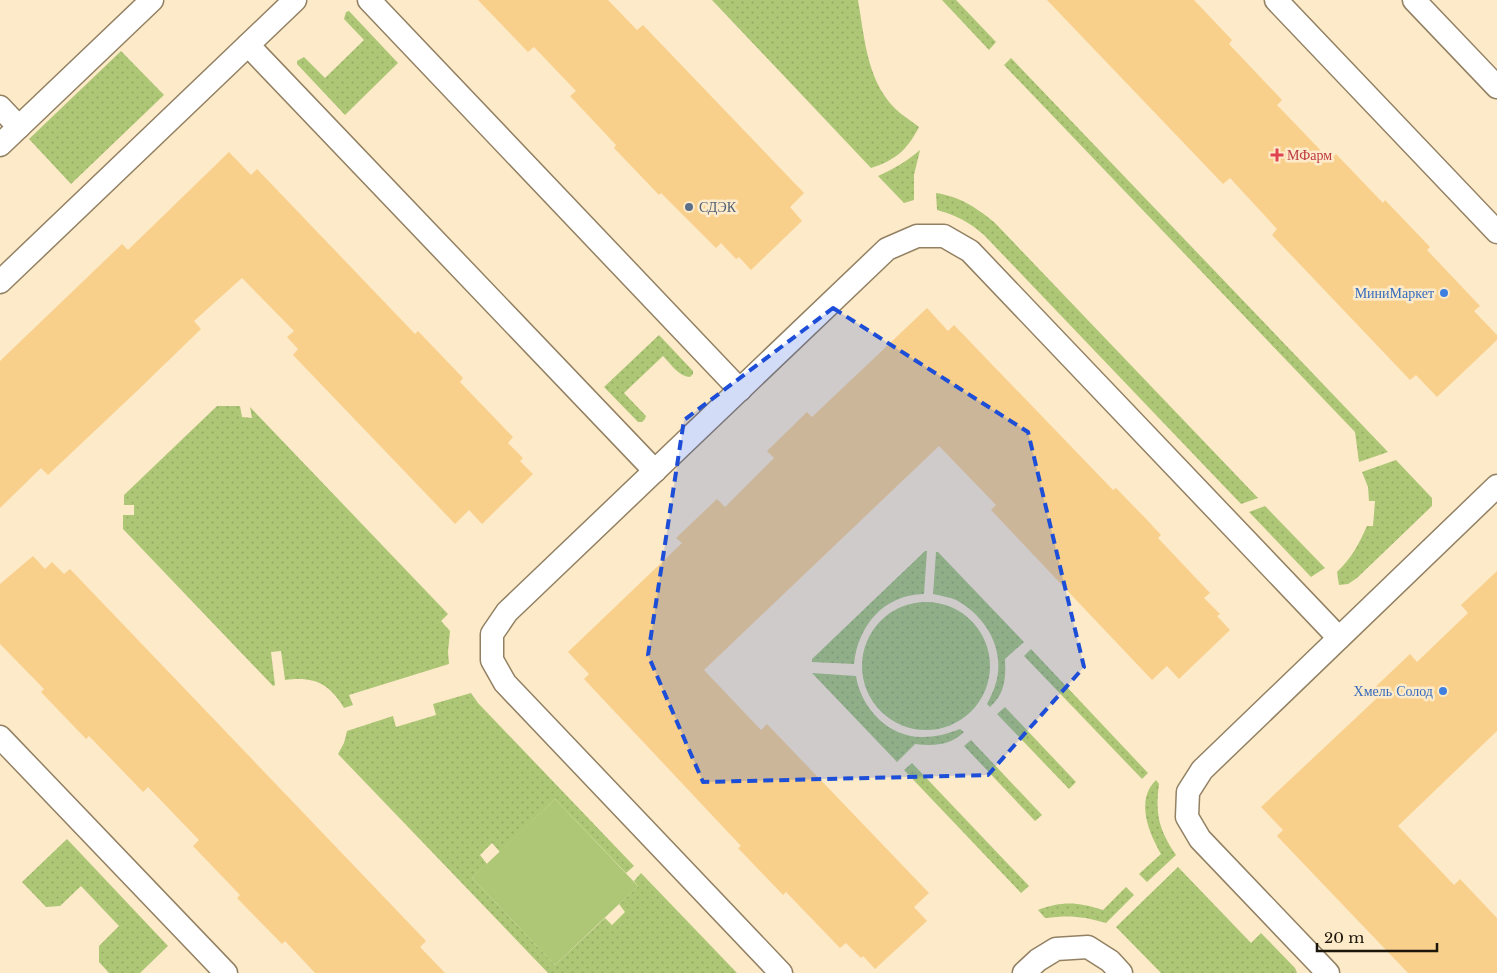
<svg xmlns="http://www.w3.org/2000/svg" width="1497" height="973" viewBox="0 0 1497 973" font-family="'Libre Baskerville',serif">
  <style>
    .grass { fill: url(#grass-dots) }
    .garden { fill: #adc776 }
    .building { fill: #f8d08b }
    .lines { fill: none; stroke-linecap: round; stroke-linejoin: round }
    .lane-casing { stroke: #928163; stroke-width: 25 }
    .lane { stroke: #fff; stroke-width: 22 }
    .marked { fill: #1d4ed8; fill-opacity: 0.2; stroke: #1d4ed8; stroke-width: 4; stroke-dasharray: 10 6; stroke-linejoin: round }
    .health-dot { fill: #e0444e; stroke: #fdeac9; stroke-width: 2 }
    .service-dot { fill: #5c6f8a; stroke: #fdeac9; stroke-width: 2 }
    .shop-dot { fill: #3f7fe0; stroke: #fdeac9; stroke-width: 2 }
    .labels { text-anchor: middle; stroke-width: 5; stroke-linejoin: round; paint-order: stroke }
    .health-label { font-size: 14px; fill: #be3a42; stroke: #fdeac9; text-anchor: start }
    .service-label { font-size: 14px; fill: #4e5e75; stroke: #fdeac9; text-anchor: start }
    .shop-label { font-size: 14px; fill: #366cbe; stroke: #fdeac9; text-anchor: end }
  </style>
  <defs>
    <pattern id="grass-dots" width="8" height="8" patternUnits="userSpaceOnUse" patternTransform="scale(1.25)"><rect width="8" height="8" fill="#adc776"/><path d="M2 2h.1M6 6h.1" fill="none" stroke="#94aa65" stroke-width="1.8" stroke-linecap="round"/></pattern>
  </defs>
  <rect width="100%" height="100%" fill="#fdeac9"/>
  <g class="grass">
    <path d="M712,0h146c7,40 9,85 42,113 6,5 13,9 19,14 -12,23 -23,33 -48,41z"/>
    <path d="M942,0h14l40,42 -7,8z"/>
    <path d="M349,11l49,52 -53,52 -48,-51v-3l7,-4 21,21 39,-38 -20,-21 2,-7z"/>
    <path d="M121,51l43,44 -93,89 -42,-45z"/>
    <path d="M1011,58l377,394 -29,10 -4,-30 -351,-367z"/>
    <path d="M920,150l-6,25v25l-10,3 -26,-27c16,-7 29,-15 42,-26z"/>
    <path d="M936,193c25,4 39,14 58,29l264,276 -17,6 -257,-269c-15,-13 -28,-20 -47,-25z"/>
    <path d="M659,335l34,36v3l-3,3c-12,-1 -19,-13 -27,-21l-39,37 22,23 -1,3 -3,3h-4l-34,-35z"/>
    <path d="M217,406h23l2,11 10,1 -2,-11 198,207 -7,7 9,10 -2,21 1,12 -100,31 4,10 -9,3c-15,-25 -30,-32 -59,-28l-4,-29 -10,1 4,33 -2,1 -150,-157v-14h11v-10h-10v-10z"/>
    <path d="M1396,460l36,38v8l-75,72 -9,6 -9,1 -2,-13c14,-13 22,-28 30,-46h6l2,-25h-6l-1,-14 -6,-15z"/>
    <path d="M1265,506l60,62 -14,9 -62,-65z"/>
    <path d="M925,551h2l-3,43c-41,1 -66,32 -70,70l-42,-2v-3z"/>
    <path d="M936,552h2l86,90 -19,17c1,19 0,35 -15,48l-3,-3c3,-6 6,-12 8,-18 12,-35 -9,-70 -39,-86 -7,-3 -15,-4 -23,-6z"/>
    <circle cx="926" cy="666" r="64"/>
    <path d="M1031,649l117,124 -6,6 -118,-123z"/>
    <path d="M812,673l44,3c5,32 32,61 66,61 14,0 25,-3 38,-8l4,3c-14,14 -31,14 -49,12l-18,18z"/>
    <path d="M471,693l7,10 156,163 -8,7 -71,-74 -55,53 -8,-9 -12,12 7,9 -15,14 83,87 50,-47 7,7 13,-13 -6,-8 19,-18 -4,-5 7,-8 96,100h-189l-210,-219 6,-11 3,-12 46,-15 3,11 40,-12 -3,-11z"/>
    <path d="M1005,707l71,75 -7,7 -72,-75z"/>
    <path d="M971,740l71,75 -7,6 -71,-75z"/>
    <path d="M912,763l117,123 -8,7 -117,-123z"/>
    <path d="M1156,780l3,4c-4,30 0,46 17,71l-29,27 -8,-8 22,-20c-12,-21 -26,-54 -5,-74z"/>
    <path d="M67,839l101,107 -28,27h-31l-10,-11v-16l20,-20 -38,-40 -21,20 -14,1 -24,-25z"/>
    <path d="M1178,867l73,76 10,-10 34,35 2,5h-136l-45,-46z"/>
    <path d="M1126,887l8,8 -28,28c-23,-7 -37,-8 -61,-5l-7,-8c25,-9 39,-8 65,0z"/>
  </g>
  <path class="garden" d="M555,799l83,87 -83,79 -83,-87z"/>
  <g class="building">
    <path d="M478,0h130l29,30 6,-5 161,168 -14,14 12,14 -51,49 -12,-13 -3,2 -15,-16 -5,5 -55,-55 -2,2 -45,-47 2,-3 -46,-49 6,-5 -42,-44 -6,5z"/>
    <path d="M1047,0h147l38,40 -3,4 53,56 -5,5 53,55 6,-6 47,49 2,-3 45,47 -3,3 53,56 -6,5 23,24v5l-60,57 -21,-22 -6,5 -138,-145 5,-6 -47,-51 -7,6z"/>
    <path d="M229,152l22,23 6,-6 158,165 3,-3 45,47 -3,4 53,55 -5,6 15,15 -3,3 13,13 -51,50 -13,-14 -14,14 -162,-169 5,-6 -11,-12 7,-6 -52,-53 -48,43 7,8 -64,62 -89,84 -7,-7 -41,40v-147l122,-117 6,6z"/>
    <path d="M927,308l21,23 6,-6 159,165 3,-2 33,34 12,13 -3,3 52,55 -6,5 16,16 -3,2 13,14 -51,49 -12,-13 -15,14 -161,-170 5,-5 -57,-59 -235,224 57,60 6,-6 162,169 -15,14 13,14 -52,48 -12,-13 -2,2 -15,-15 -6,5 -54,-56 -3,3 -45,-47 3,-2 -157,-167 5,-5 -21,-22 114,-109 -6,-5 41,-39 8,8 49,-49 -7,-7 40,-39 5,5z"/>
    <path d="M33,556l12,13 7,-7 12,12 6,-5 356,372 -6,6 25,26h-130l-30,-32 -3,3 -45,-46 3,-3 -47,-49 6,-6 -51,-53 -5,5 -54,-56 -3,3 -45,-47 3,-3 -44,-45v-60z"/>
    <path d="M1497,571v160l-99,95 56,59 6,-6 37,39v55h-89l-131,-137 6,-6 -22,-23 115,-108 -6,-7 40,-38 7,8 51,-49 -7,-8z"/>
  </g>
  <g class="lines">
    <defs>
      <g id="lane">
        <path d="M369,0l371,390"/>
        <path d="M1276,0l221,232"/>
        <path d="M1414,0l83,87"/>
        <path d="M248,45l407,426"/>
        <path d="M0,107l19,20"/>
        <path d="M0,145l152,-145"/>
        <path d="M0,282l295,-282"/>
        <path d="M0,737l226,236"/>
        <path d="M781,973l-276,-290 -13,-23v-26l15,-22 380,-363 30,-13h27l26,15 369,387"/>
        <path d="M1024,973l14,-13 18,-11 32,-2 22,14 11,12"/>
        <path d="M1328,973l-128,-134 -13,-22 1,-25 14,-22 295,-284"/>
      </g>
    </defs>
    <use href="#lane" class="lane-casing"/>
    <use href="#lane" class="lane"/>
  </g>
  <path class="marked" d="M833,308l195,124 56,235 -96,108 -285,7 -55,-127 36,-235z"/>
  <path class="health-dot" d="M1274.5 147.5h5v5h5v5h-5v5h-5v-5h-5v-5h5z"/>
  <circle class="service-dot" cx="689" cy="207" r="5"/>
  <g class="shop-dot">
    <circle cx="1444" cy="293" r="5"/>
    <circle cx="1443" cy="691" r="5"/>
  </g>
  <g class="labels">
    <g class="health-label">
      <text x="1287" y="160">МФарм</text>
    </g>
    <g class="service-label">
      <text x="699" y="212">СДЭК</text>
    </g>
    <g class="shop-label">
      <text x="1434" y="298">МиниМаркет</text>
      <text x="1433" y="696">Хмель Солод</text>
    </g>
  </g>
  <path d="M1317 943v8h120v-8" fill="none" stroke="#1d160b" stroke-width="2.5"/>
  <text x="1324" y="943" font-size="15" fill="#1d160b" stroke="#fdeac9" stroke-width="4" paint-order="stroke">20 m</text>
</svg>
